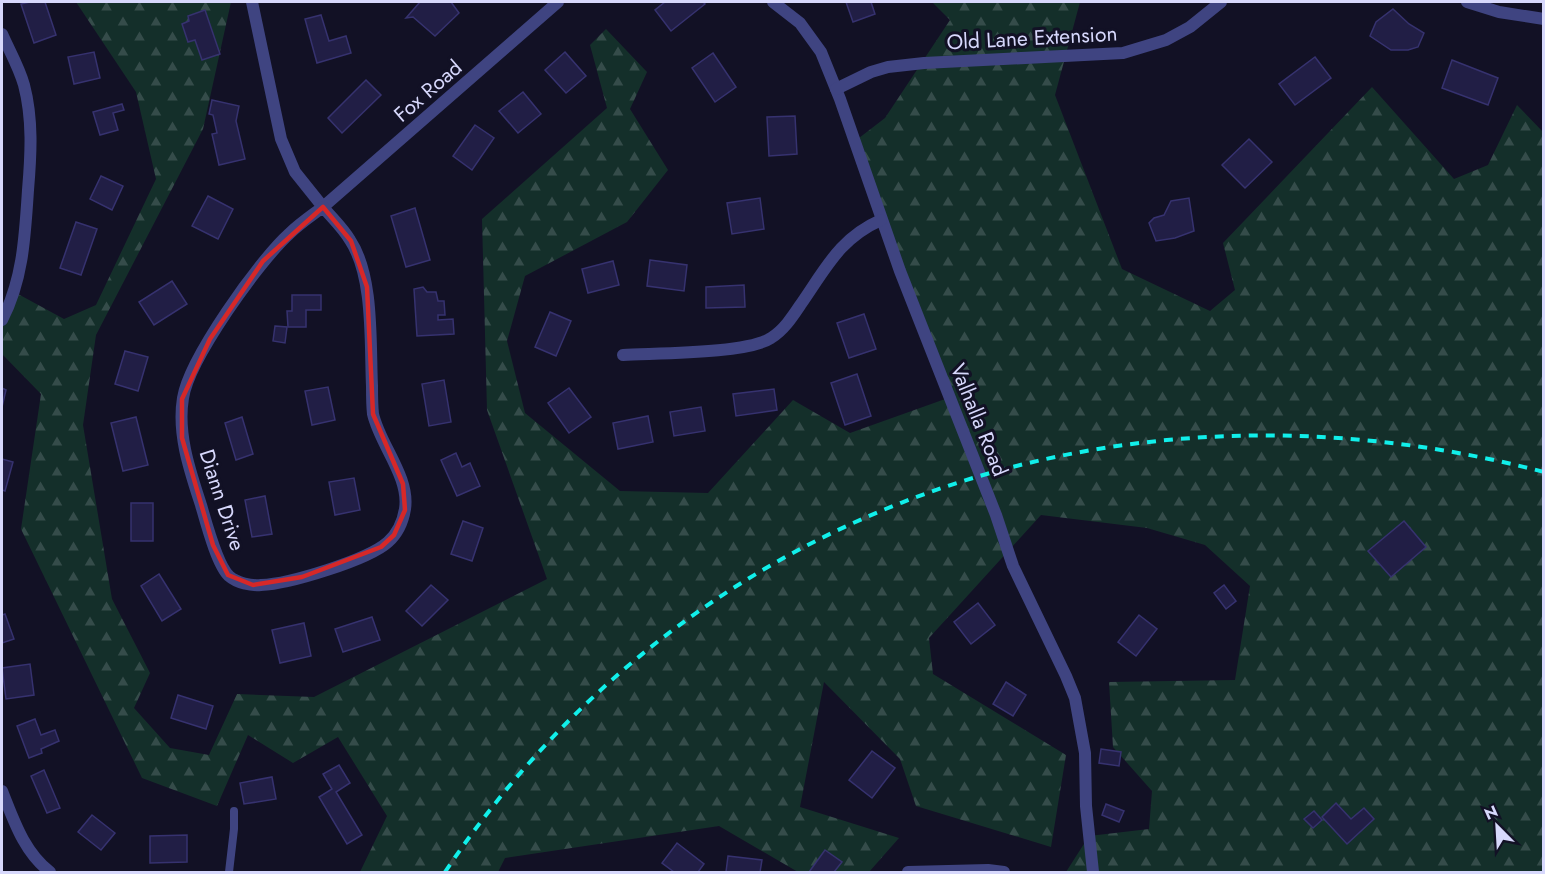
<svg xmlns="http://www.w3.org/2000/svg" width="1545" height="874" viewBox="0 0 1545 874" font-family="Jost,sans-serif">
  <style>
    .forest { fill: url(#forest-firs) }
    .building { fill: #211e45; stroke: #36326f; stroke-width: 1.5 }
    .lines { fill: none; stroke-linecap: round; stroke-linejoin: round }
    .lane { stroke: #3f4481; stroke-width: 8 }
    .street { stroke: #3f4481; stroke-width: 12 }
    .rail { stroke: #11efea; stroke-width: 4; stroke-dasharray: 9 8; stroke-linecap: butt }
    .marked { fill: none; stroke: #d62828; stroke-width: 4.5; stroke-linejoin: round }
    .labels { text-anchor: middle; stroke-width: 6; stroke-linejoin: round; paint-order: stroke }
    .street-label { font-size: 21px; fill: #d7d8fc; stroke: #121125 }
  </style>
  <defs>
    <pattern id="forest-firs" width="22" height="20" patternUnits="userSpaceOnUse" patternTransform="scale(1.5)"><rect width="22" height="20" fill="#142f2a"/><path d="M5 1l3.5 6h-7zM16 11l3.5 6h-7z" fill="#354c4a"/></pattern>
  </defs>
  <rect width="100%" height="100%" fill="#121125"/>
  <path class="forest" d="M76,2h155l-28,127 -107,206 -13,90 29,174 38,74 -16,35 36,40 39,7 28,-61 77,3 233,-118 -60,-169 -5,-191 125,-111 -17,-63 16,-16 41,43 -17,37 38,61 -41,52 -102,54 -18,65 18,72 95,78 88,2 85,-93 57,33 98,-35 -89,-260 26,-20 65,-98 -18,-18h148l-25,93 67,174 88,42 25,-21 -12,-47 149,-156 82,92 34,-14 29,-60 27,28 -1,739h-477l23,-36 60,-7 3,-38 -39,-44 -4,-65 126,-2 15,-94 -45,-41 -58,-17 -106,-13 -112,123 4,36 133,81 -15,92 -135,-41 -16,-47 -76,-77 -24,125 99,31 -30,34h-71l-79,-46 -214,32 -7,14h-138l27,-56 -49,-79 -45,26 -45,-28 -31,71 -75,-28 -121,-249 20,-135 -39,-40v-27l16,-33 46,25 32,-14 60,-126 -20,-87z"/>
  <g class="building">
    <path d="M30,2h15l11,33 -22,8 -13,-39z"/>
    <path d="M420,2h31l8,11 -24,23 -22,-19 -7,1z"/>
    <path d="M665,2h38l2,2 -34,27 -16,-21z"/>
    <path d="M846,2h25l4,12 -22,8z"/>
    <path d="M1393,9l16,15 15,9 -6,14 -10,3h-17l-21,-14 6,-14z"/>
    <path d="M205,10l15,44 -18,6 -7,-20 -7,2 -6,-18 7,-3 -1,-5z"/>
    <path d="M321,15l8,26 17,-5 5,17 -34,10 -12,-44z"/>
    <path d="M94,52l6,26 -26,6 -6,-27z"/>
    <path d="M565,52l21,24 -20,17 -21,-23z"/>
    <path d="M713,53l23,34 -21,15 -23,-34z"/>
    <path d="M1315,57l16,21 -36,27 -16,-21z"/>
    <path d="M1452,60l46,18 -10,27 -46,-17z"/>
    <path d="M366,80l15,15 -39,38 -14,-15z"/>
    <path d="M523,92l18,22 -23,19 -19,-22z"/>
    <path d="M212,100l27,6 -3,15 9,38 -26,6 -7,-31 5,-1 -4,-18 -4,-1z"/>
    <path d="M122,104l2,6 -11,3 5,17 -18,5 -7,-23z"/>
    <path d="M795,116l2,38 -28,2 -2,-39z"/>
    <path d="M475,125l19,13 -22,32 -19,-14z"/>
    <path d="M1249,139l23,23 -27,26 -23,-23z"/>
    <path d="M101,176l22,10 -11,24 -22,-11z"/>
    <path d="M208,196l25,13 -15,30 -26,-13z"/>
    <path d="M760,198l4,31 -32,5 -5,-31z"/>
    <path d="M1189,198l5,33 -19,7 -19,3 -7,-18 5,-5 10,-3 7,-14z"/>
    <path d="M415,208l15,52 -24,7 -15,-51z"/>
    <path d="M76,222l21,7 -16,46 -21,-7z"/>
    <path d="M650,260l37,5 -3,26 -37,-5z"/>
    <path d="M613,261l6,24 -31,8 -6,-24z"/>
    <path d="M172,281l15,23 -33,21 -15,-23z"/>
    <path d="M744,285l1,22 -39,1v-21z"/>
    <path d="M423,287l4,5h9l2,9h6l1,14h-7v5l15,-1 1,15 -37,2 -3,-47z"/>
    <path d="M292,295h29v15h-15v17h-18l-1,-16h5z"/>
    <path d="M550,312l21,9 -15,35 -21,-9z"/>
    <path d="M864,314l12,35 -27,9 -12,-35z"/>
    <path d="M275,326l12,1 -2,16 -12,-2z"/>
    <path d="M125,351l23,6 -10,34 -23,-7z"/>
    <path d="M857,374l14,42 -26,9 -14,-42z"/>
    <path d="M444,380l7,42 -22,4 -7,-42z"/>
    <path d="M328,387l7,33 -23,5 -7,-34z"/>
    <path d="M2,388l4,2 -4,17z"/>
    <path d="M569,388l22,29 -22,16 -21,-30z"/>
    <path d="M774,389l3,21 -41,6 -3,-22z"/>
    <path d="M701,407l4,24 -31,5 -4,-24z"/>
    <path d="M648,416l5,26 -35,7 -5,-26z"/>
    <path d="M136,417l12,48 -25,6 -12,-48z"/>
    <path d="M242,417l11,37 -17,6 -11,-37z"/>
    <path d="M456,453l6,14 8,-4 10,23 -23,10 -16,-36z"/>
    <path d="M2,459l11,3 -8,29 -3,-1z"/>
    <path d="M354,478l6,32 -25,5 -6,-33z"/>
    <path d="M265,496l7,38 -20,3 -7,-37z"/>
    <rect x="131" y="503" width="22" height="38"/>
    <path d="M463,521l20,7 -11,33 -21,-7z"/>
    <path d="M1404,521l22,26 -35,30 -23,-26z"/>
    <path d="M159,574l22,35 -19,12 -21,-35z"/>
    <path d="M431,585l17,15 -26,26 -16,-15z"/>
    <path d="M1224,585l12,16 -10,8 -12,-16z"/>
    <path d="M978,603l17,22 -24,19 -17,-22z"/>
    <path d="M5,614l9,25 -12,4v-28z"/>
    <path d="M1139,615l18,14 -21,27 -18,-14z"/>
    <path d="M372,617l8,23 -37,12 -8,-23z"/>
    <path d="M304,623l7,33 -31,7 -8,-33z"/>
    <path d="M30,664l4,31 -28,4 -4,-31z"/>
    <path d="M1006,682l20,13 -13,21 -20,-12z"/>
    <path d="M178,695l35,11 -7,23 -35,-11z"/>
    <path d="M35,719l6,16 14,-5 4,11 -18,8 1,4 -13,5 -12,-32z"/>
    <path d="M1101,749l20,3 -2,14 -20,-3z"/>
    <path d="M872,751l23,17 -23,30 -23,-18z"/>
    <path d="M339,765l11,18 -14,9 26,43 -15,9 -28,-47 13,-8 -9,-15z"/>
    <path d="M44,770l16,38 -13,5 -16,-37z"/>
    <path d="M272,777l4,22 -32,5 -4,-21z"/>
    <path d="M1336,803l15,16 13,-11 10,11 -27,25 -25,-27z"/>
    <path d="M1106,804l18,7 -5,11 -17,-7z"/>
    <path d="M1314,811l8,9 -9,8 -9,-9z"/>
    <path d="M92,815l23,18 -14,17 -23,-18z"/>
    <path d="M187,835v27l-37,1v-27z"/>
    <path d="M677,843l27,21 -6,8h-24l-12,-9z"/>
    <path d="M825,850l17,12 -8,10h-25z"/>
    <path d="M728,856l34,4 -2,12h-34z"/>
  </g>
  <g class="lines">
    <path class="lane" d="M229,872l5,-43v-18"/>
    <g class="street">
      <path d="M252,2l29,137 14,33 28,35 235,-205"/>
      <path d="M773,2l27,21 21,29 19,47 60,172 96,244 17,51 53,110 9,22 10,55 1,53 7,66"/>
      <path d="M1467,2l32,10 45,7"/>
      <path d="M2,34c7,16 17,33 22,51 9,34 7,70 4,105 -3,46 -5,90 -26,130"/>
      <path d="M836,89l35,-17 17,-5 36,-4 199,-10 43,-13 24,-13 31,-25"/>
      <path d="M323,207c9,11 20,21 27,33 24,36 20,103 22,146 0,9 0,19 1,28 7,31 37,63 32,95 -2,12 -8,25 -17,33 -20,18 -99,42 -127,43 -10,1 -24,-2 -32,-9 -12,-11 -23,-54 -28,-71 -11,-34 -24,-71 -18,-107 6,-39 76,-137 106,-164 10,-10 22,-18 34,-27z"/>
      <path d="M623,355c32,-2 124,-1 148,-17 13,-8 22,-22 30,-34 25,-36 39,-66 80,-84"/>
      <path d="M2,791c12,30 22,61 48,81"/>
      <path d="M908,872l80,-2 16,2"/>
    </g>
    <path class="rail" d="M445,872c246,-367 676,-511 1099,-400"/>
  </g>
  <path class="marked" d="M323,207l28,34 16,46 6,127 30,70 2,26 -11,25 -13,12 -79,30 -49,8 -25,-10 -15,-30 -31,-107v-39l28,-60 53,-78z"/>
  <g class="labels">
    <g class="street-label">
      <text transform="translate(1032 38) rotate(-3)" y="7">Old Lane Extension</text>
      <text transform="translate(428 91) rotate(-41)" y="7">Fox Road</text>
      <text transform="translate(979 420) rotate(68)" y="7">Valhalla Road</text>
      <text transform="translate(222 500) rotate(72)" y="7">Diann Drive</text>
    </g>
  </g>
  <rect width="1545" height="874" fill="none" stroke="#d7d8fc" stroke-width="6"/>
  <g transform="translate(1497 826) rotate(336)" stroke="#121125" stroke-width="4.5" paint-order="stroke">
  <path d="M0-4.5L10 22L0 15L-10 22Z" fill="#d7d8fc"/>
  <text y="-9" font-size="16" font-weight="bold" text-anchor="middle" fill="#d7d8fc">N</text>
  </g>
</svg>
